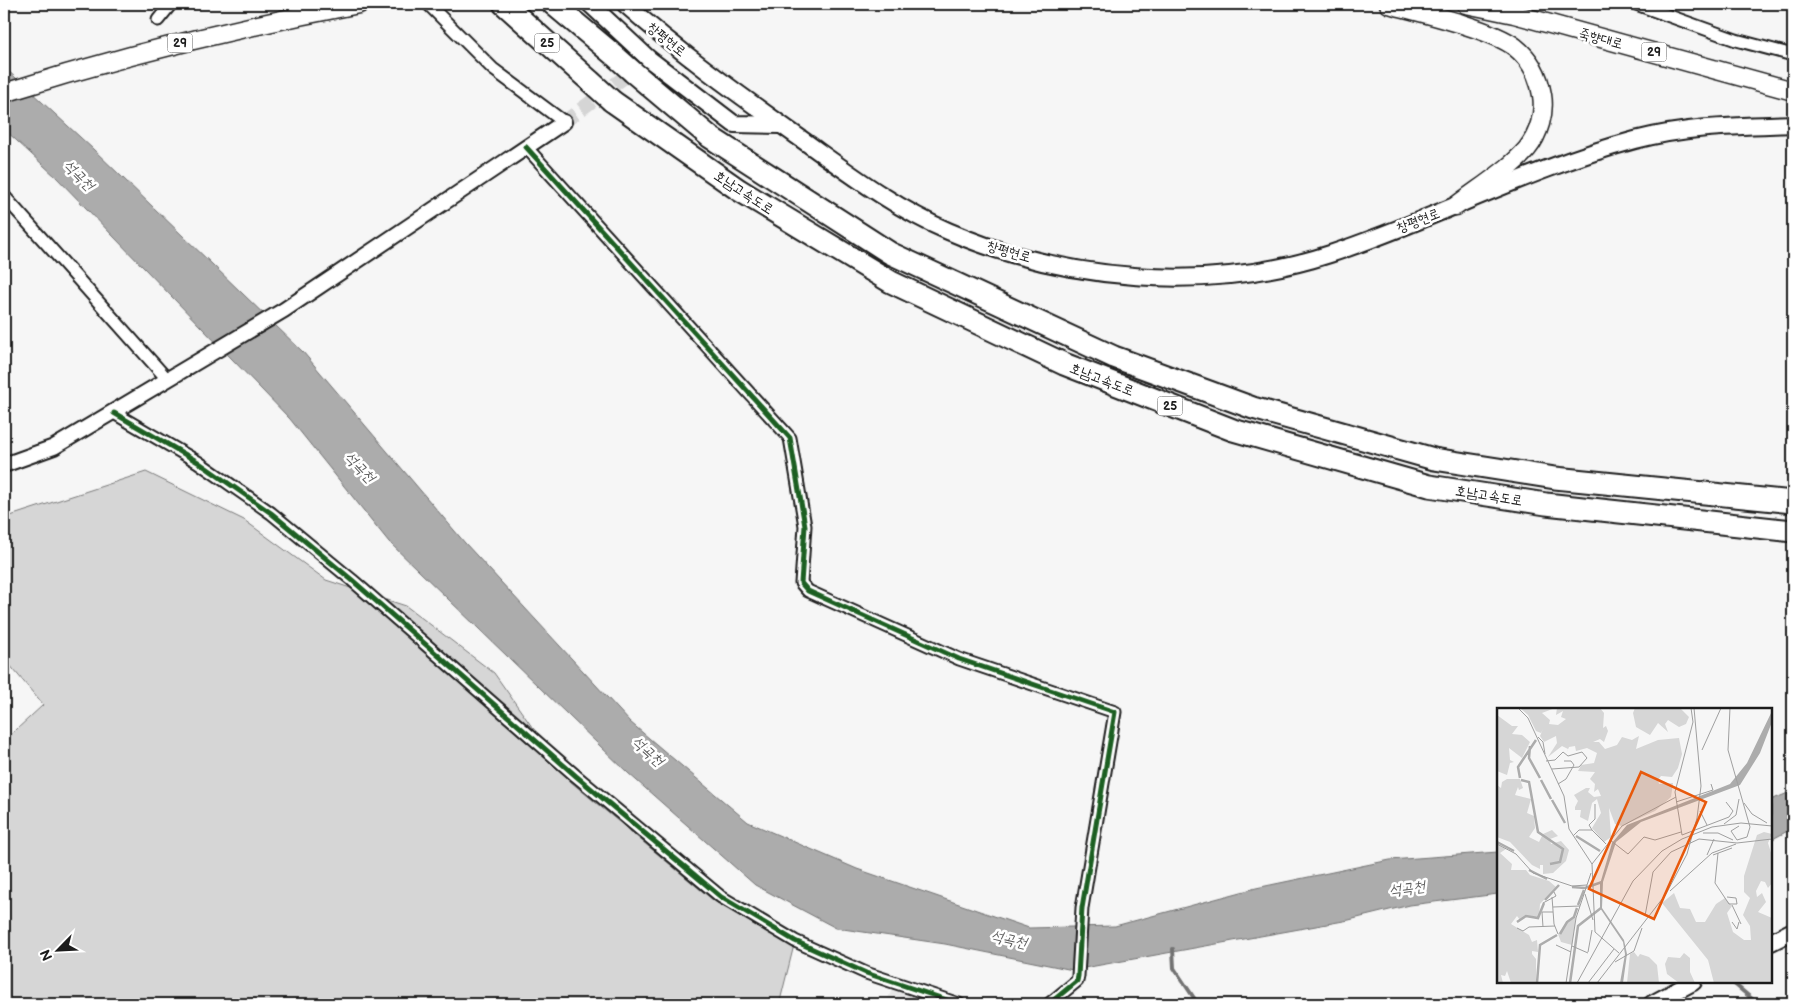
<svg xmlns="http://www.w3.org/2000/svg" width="1797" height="1008" viewBox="0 0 1797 1008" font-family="'Balsamiq Sans','Poor Story',sans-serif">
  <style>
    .built { fill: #e6e6e6 }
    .green { fill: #d6d6d6; stroke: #797979 }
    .water { fill: #acacac; stroke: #727272 }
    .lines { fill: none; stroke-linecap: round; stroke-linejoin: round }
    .stream { stroke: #727272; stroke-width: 4 }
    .tertiary-tunnel { stroke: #d5d5d5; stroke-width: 14; stroke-dasharray: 14 7; stroke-linecap: butt }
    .minor-casing { stroke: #1c1c1c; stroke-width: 15 }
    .tertiary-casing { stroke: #1c1c1c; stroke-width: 18 }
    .secondary-casing { stroke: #1c1c1c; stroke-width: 20 }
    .primary-casing { stroke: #1c1c1c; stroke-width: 21 }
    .motorway-casing { stroke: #1c1c1c; stroke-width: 25 }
    .minor { stroke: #fff; stroke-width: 11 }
    .tertiary { stroke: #fff; stroke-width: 14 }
    .secondary { stroke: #fff; stroke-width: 16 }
    .primary { stroke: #fff; stroke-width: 18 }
    .motorway { stroke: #fff; stroke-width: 21 }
    .motorway-bridge-casing { stroke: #1c1c1c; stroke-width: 25; stroke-linecap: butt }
    .motorway-bridge { stroke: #fff; stroke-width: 21 }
    .cycleway-casing { stroke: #fff; stroke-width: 8 }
    .cycleway { stroke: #1b5e20; stroke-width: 5 }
    .labels { text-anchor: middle; stroke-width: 5; stroke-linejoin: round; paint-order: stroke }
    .shield { fill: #fff; stroke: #606060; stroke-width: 1 }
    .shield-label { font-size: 12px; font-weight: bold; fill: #1c1c1c }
    .street-label { font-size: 14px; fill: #1c1c1c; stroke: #fff }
    .water-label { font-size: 15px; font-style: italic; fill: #5d5d5d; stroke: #fff }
    .inset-river { fill: none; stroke: #acacac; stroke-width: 2.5 }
    .inset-road { fill: none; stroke: #9f9f9f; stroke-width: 1 }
    .view { fill: #e8590c; fill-opacity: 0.15; stroke: #e8590c; stroke-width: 2.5 }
    .inset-edge { fill: none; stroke: #1c1c1c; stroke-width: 2.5 }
  </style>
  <rect width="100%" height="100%" fill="#f6f6f6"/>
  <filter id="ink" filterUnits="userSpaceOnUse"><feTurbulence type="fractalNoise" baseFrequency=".02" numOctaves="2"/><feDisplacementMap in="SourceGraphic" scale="10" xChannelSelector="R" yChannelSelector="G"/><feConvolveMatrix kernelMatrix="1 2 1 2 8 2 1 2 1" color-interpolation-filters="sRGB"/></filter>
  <g filter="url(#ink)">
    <path class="built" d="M893,988l37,12 -2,4h-43z"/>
    <path class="green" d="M146,472l98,48 82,60 80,26 88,67 77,109 143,119 80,44 -14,56 1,3h-777v-263l39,-36 -39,-47v-140z"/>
    <g class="water">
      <path d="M4,67l89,82 210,203 162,191 165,179 118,100 109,47 172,59 86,-2 141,-38 134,-28 108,-8v42l-88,11 -61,15 -276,50 -128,-26 -109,-16 -81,-43 -127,-112 -239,-231 -99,-123 -234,-242 -52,-48z"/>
      <path d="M1793,791v37l-22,12v-40z"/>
    </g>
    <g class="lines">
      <g class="stream">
        <path d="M1173,949l1,19 24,36"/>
        <path d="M1732,982l26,22"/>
      </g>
      <path class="tertiary-tunnel" d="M564,122l85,-63"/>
      <defs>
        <g id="minor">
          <path d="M428,4l65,65 71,53"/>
          <path d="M1636,4l100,36 57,15"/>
          <path d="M158,20l13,-16"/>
          <path d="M526,147l264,291 15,88 -4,57 7,8 151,68 156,53 -33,196 -4,68 -1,5 -28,23"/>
          <path d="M4,196l164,184"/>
          <path d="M114,413l84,49 73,51 81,67 224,196 145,121 74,44 71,32 93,31"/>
        </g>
        <path id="tertiary" d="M4,465l50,-18 230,-137 280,-188"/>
        <g id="secondary">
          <path d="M590,4l59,55 85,65 46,1"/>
          <path d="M625,4c54,48 113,90 172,132 48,34 97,72 151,95 116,50 260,63 382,23 103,-34 200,-86 305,-114 54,-14 103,-14 158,-16"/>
          <path d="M1771,942l22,-11"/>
          <path d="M1652,1004l41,-22"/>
        </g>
        <g id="primary">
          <path d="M1389,4c30,8 103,25 126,43 15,12 24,29 27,48 3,18 -3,39 -15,54 -18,21 -49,40 -71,57"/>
          <path d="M1466,4l48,10 279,77"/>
          <path d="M4,93c117,-37 235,-66 355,-89"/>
        </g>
        <g id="motorway">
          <path d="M504,4l86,77"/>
          <path d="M553,4l62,52"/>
          <path d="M633,72l77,65 180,116 224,104 139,51 181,51 121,19 238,24"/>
          <path d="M612,101l127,89 152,92 173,82 169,66 196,56 117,18 247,27"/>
        </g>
      </defs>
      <use href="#minor" class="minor-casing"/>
      <use href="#tertiary" class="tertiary-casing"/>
      <use href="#secondary" class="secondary-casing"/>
      <use href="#primary" class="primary-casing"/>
      <use href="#motorway" class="motorway-casing"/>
      <use href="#minor" class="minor"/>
      <use href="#tertiary" class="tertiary"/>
      <use href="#secondary" class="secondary"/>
      <use href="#primary" class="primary"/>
      <use href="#motorway" class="motorway"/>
      <defs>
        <g id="motorway-bridge">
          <path d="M615,56l18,16"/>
          <path d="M590,81l22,20"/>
        </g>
      </defs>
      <use href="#motorway-bridge" class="motorway-bridge-casing"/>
      <use href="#motorway-bridge" class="motorway-bridge"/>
      <defs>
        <g id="cycleway">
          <path d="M526,147l264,291 15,88 -4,57 7,8 151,68 156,53 -33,196 -4,68 -1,5 -28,23"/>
          <path d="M114,413l84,49 73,51 81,67 224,196 145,121 74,44 71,32 93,31"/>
        </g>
      </defs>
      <use href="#cycleway" class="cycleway-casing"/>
      <use href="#cycleway" class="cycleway"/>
    </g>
  </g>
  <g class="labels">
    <g class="shield">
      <rect x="167.5" y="33.5" width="25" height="19" rx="4"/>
      <rect x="534.5" y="33.5" width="25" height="19" rx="4"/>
      <rect x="1641.5" y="42.5" width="25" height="19" rx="4"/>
      <rect x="1157.5" y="396.5" width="25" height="19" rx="4"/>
    </g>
    <g class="shield-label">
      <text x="180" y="47">29</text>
      <text x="547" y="47">25</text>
      <text x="1654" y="56">29</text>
      <text x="1170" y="410">25</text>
    </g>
    <g class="street-label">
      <text transform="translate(1601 38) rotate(15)" y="5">죽향대로</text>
      <text transform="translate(667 39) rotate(39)" y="5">창평현로</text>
      <text transform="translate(744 192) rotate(33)" y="5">호남고속도로</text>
      <text transform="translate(1418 220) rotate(-21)" y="5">창평현로</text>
      <text transform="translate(1009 251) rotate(16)" y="5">창평현로</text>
      <text transform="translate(1102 379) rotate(21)" y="5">호남고속도로</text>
      <text transform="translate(1489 495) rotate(9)" y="5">호남고속도로</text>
    </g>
    <g class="water-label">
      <text transform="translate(79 175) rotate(45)" y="5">석곡천</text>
      <text transform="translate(360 467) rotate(46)" y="5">석곡천</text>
      <text transform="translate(648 751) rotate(42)" y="5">석곡천</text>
      <text transform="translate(1407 888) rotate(-7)" y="5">석곡천</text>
      <text transform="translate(1009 939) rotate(13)" y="5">석곡천</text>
    </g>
  </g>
  <g transform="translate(1497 708)">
    <rect width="275" height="275" fill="#f6f6f6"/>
    <path d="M23,0h35l-13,5 8,7 -1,4 9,1 8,-6 -5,-2 2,-6 -7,4 1,-7h43l4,5 -1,15 3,-2 2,5 -4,11 -4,-3 -7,3h6l6,7 12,-4 5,-8 10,3 7,-4 -3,13 22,-9 21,-2 3,16 -4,14 -6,9 -11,-1 -3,4 1,4 14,-1 -2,14 -16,14 -33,15 -7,-2 -6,-16 2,29 -7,5 -12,-14 9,-15 -4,-14 -5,4 -4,18 -8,-4 1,-7h-6v-3l3,-6 -4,-6 12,-7h4l-2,4 6,5 7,-1 -3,-7 -4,3 1,-8 -5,-5 5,-7 -17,-1 3,-6 13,-2 3,-10 -10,-5 -11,3 -1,-5 -6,1 -3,7 2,-5 -6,-3 -14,11 9,-14 -1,-7 -12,6 -4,-6 3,-7 -2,4 -5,-2 -8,-16zM138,0h45l9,9 -3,7 -7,3 -11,-7 -3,4 3,8 -10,-9 -8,12 -14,-8 -3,-14zM0,7l15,11h6l-6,8 10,1 8,7 -8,16 -13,-10 1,12 4,2 -4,1 -3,12 -10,-4zM10,71h13l3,9 -4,2 -1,-3 -3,8 16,4 -4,14 7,3 1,12 -6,9 10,5 4,-8 9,-4 6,6 -8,3 1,5 10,-3 8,9 -3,11 -13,12 -10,1v-9h-3v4l-8,-4 -22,-23 -13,-5v-52l4,3 1,-6zM267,124l8,2 -4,9 4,13v27l-4,5 -3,-6 -4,-1 -5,10 1,6 5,-4 4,9 -8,10 14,6v65h-58l-6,-23 -46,-57 12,-10 6,15 10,1 6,13h9l11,-18 9,-6 7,8 -5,7 6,19 11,8h7l-1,-14 -7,-11 7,-17 -6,-6v-16l13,-41zM0,136l9,5 -6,4 12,11 -1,6h15l4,5 19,6 7,6 -16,17 -1,13 -13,-1 -6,4 -3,-4 -6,8 18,11 3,7 5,-2 1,12 -6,-1v3l4,5v24h-25l-4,-12 -2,5 -4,-1 2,8h-6zM79,209l-4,28 -11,-3 -3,-8 9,-12zM137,244l4,5 2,-3 9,3 8,8 2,18h-32l3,-29zM187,245l6,5v14l5,11h-16l-12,-9 -2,-10 3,-7 12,1z" fill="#d6d6d6"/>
    <path d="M275,3v11l-12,31 -20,32 -99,37 -25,20 -13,40 -1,26 22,32 3,14 -4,29h-3l5,-29 -2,-12 -23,-34v-24l12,-41 15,-18 103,-41 17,-21z" fill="#acacac"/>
    <path class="inset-river" d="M33,38l-1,12 11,20M23,70l-2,-11 18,-27M24,72l8,2 9,50 25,17 -3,13 -10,2M44,72l10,19M55,92l13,23M79,128l24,15M0,134l17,9M32,162l18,9M75,179l13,1 17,-6M48,192l14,-15M81,197l6,-15M20,214l9,-6 12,2 6,-15M63,226l7,-12 7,-5 3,-9M40,275l3,-38 17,-10M73,275l8,-57 23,-18"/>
    <path class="inset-road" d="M21,0l10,10 36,78 5,33 23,35 3,68 24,21M194,0l2,14 -18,70 7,43 47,-18 4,-6 -7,-9M233,0l-2,42 22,77 -3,10 -10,3 -6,-9 8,-5M41,29l5,5 2,12M205,42l19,-42M49,53l9,-1 8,-8 5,4 14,-4 5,6 -8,9 -27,2M61,76l8,-5 8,-14 -3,-4h-7M179,94l37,-12 -2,-6M247,95l8,11 15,9M203,103l7,14M227,116l12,-9 3,-16M95,122l-3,-5 6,-6v-15M206,125h15l15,7M76,128l6,-6h13l14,14M113,132l18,14 16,-17 11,3 26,-8M0,136l19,10 17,19 39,13 15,-1M221,145l-3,30 14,21h8l-1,-6 -9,-1M210,147l7,-16M216,147l19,-7M95,156l30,-38 54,-29M173,183l42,-38 24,-9M88,186l8,26M55,189l2,27 4,10M46,195l13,-7 -2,-4M235,197l9,19M56,199l27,-1M148,208l8,-44 18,-20 28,-13 38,4 35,-4M235,214l5,7 2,-7M46,219l-1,-15h11M20,220l6,3 6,-4 26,-1M59,237l15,7M75,238l16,7M91,244l4,-22M118,254l19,-11 8,-23M69,275l10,-65 15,-45M80,275l56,-102 29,-30 20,-12 30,-12 29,-4 31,3M91,275l26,-34M100,275l69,-89 21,-40 10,-36 4,-32 -7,-78"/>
    <path class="view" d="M144,64l65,30 -52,117 -65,-30z"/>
    <rect width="275" height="275" class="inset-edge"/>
  </g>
  <rect width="1797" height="1008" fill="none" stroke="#fff" stroke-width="20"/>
  <rect x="10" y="10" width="1777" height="988" fill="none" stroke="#1c1c1c" stroke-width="2" filter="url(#ink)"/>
  <g transform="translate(58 950) rotate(246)" stroke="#ffffff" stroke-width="4" paint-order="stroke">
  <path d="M0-4L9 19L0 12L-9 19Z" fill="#1c1c1c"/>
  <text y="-8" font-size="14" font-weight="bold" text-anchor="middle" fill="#1c1c1c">N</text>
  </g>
</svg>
